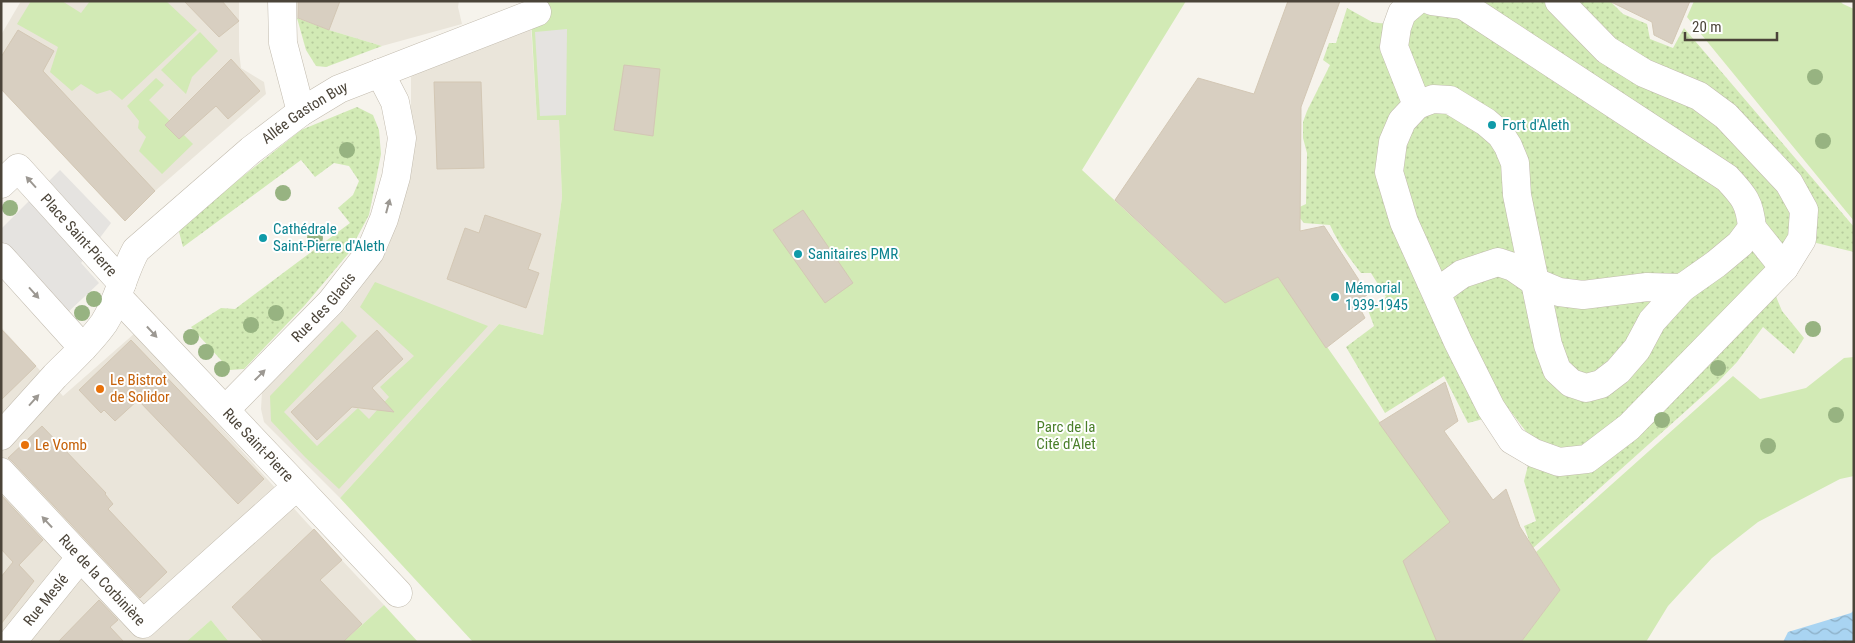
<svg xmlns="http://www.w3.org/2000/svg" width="1855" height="643" viewBox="0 0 1855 643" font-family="'Roboto Condensed',sans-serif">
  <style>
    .residential { fill: #eae5da }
    .grass { fill: url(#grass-dots) }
    .green { fill: #d2eab5 }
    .parking { fill: #e5e3e0 }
    .water { fill: url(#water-waves) }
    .building { fill: #d8cfc1; stroke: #d3c7b4 }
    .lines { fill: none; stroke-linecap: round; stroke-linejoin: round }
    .minor-casing { stroke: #c2bbae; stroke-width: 29 }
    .minor { stroke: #fff; stroke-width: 28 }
    .tree { fill: #97b381 }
    .oneway { fill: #9c9892 }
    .culture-dot { fill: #0f9aa8; stroke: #fff; stroke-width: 2 }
    .food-dot { fill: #e8710a; stroke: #fff; stroke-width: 2 }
    .labels { text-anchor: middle; stroke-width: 4; stroke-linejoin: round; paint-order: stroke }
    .street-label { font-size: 15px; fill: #4b4439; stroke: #fff }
    .culture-label { font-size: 15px; fill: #0d838f; stroke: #fff; text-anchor: start }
    .food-label { font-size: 15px; fill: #c56008; stroke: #fff; text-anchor: start }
    .park-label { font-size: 15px; fill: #4a7f2a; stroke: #fff }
  </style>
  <defs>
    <pattern id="grass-dots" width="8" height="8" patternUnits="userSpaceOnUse" patternTransform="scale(1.25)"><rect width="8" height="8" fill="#d2eab5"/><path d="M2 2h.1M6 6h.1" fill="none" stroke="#b6ca9c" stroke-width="1.8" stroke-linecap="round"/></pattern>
    <pattern id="water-waves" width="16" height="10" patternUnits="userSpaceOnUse" patternTransform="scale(1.25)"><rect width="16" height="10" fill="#a9d4f2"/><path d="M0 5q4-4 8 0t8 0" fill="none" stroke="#8caec5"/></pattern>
  </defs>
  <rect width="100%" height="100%" fill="#f6f3ec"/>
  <g class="residential">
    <path d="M21,1h218v50l2,17 23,14 2,12 -111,97 -30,30 -124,-132v-54z"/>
    <path d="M299,1h160l-1,6 4,17 -80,22 -53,-16 -32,-12z"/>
    <path d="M531,27l6,92 22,1 3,77 -19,138 -44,-11 -159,174 -76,-76 -3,-13 1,-17 82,-82 28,-37 25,-52 14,-67v-77l13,-14z"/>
    <path d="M1,327l62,69 72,-63 173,191 76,81 -41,37h-114l-18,-22 -25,22h-185z"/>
  </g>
  <g class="grass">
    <path d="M1422,1h188l13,13 24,10 3,15 23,9 11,-20 170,199v25l-46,-11 -33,53 7,17 22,27 -10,16 -31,-27 -26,35 -20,21 -185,166 -8,-23 12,-5 -12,-40 10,-39 -26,-34 -21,10 -19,5 -24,-47 -59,37 -39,-66 28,-21 -6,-16 18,-13 -15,-24h-10c-12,-15 -23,-30 -31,-48l-26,-2 -11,-13 13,-6 1,-51 -4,-15v-16l4,-11 23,-46 -7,-5 6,-17h7l11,-35 25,14 36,5z"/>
    <path d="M297,18l32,12 53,16 -56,21 -10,-1 -10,-16z"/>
    <path d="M357,107l16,8 6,15 2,24 -12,61 -21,39 -43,51 -61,64 -14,1 -39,-43 30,-19 14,1 115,-86 -12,-15 15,-13 6,-14 -10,-15 -15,-3 -19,14 -14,-17 -118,87 -5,-19 123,-98z"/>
  </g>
  <g class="green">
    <path d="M31,1h31l19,12 9,-12h76l31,29 -75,70 -12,-10 -13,4 -16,-10 -9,7 -22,-19 8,-25 -41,-23z"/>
    <path d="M530,1h656l-104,169 143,133 53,-26 172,245 -13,120h-964l-133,-144 159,-174 44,11 19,-138 -3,-77h-22z"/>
    <path d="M1694,1h146l3,3 11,5v212l-167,-204z"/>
    <path d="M200,32l18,19 -26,26 -6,17 -25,-24z"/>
    <path d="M156,78l8,7 -15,15 44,44 -31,30 -23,-23 7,-14 -8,-9 1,-7 -12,-15z"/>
    <path d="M375,282l113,44 -149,163 -34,-32 -34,-36 -1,-25 72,-75 15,15 -73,76 33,34 41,-38 11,11 20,-22 -9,-10 34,-31 -54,-49z"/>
    <path d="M1854,357v119l-14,3 -82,43 -46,36 -44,48 -22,36h-125l39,-52 -24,-38 197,-176 27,23 46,-11 38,-30z"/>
    <path d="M384,605l34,37h-75z"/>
    <path d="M211,620l18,22h-43z"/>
  </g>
  <g class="parking">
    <path d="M567,29l-1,86 -26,1 -5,-84z"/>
    <path d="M60,170l51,53 -30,40 18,20 -33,31 -65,-70v-15z"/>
  </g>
  <path class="water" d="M1854,610v32h-71l5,-10 63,-19z"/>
  <g class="building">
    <path d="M184,1h38l17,20 -20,16z"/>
    <path d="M298,1h42l-11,29 -31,-12z"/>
    <path d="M1288,1h52l-39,106 -1,124 24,-5 44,68 -11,9 8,15 -39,30 -48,-71 -53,26 -110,-103 83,-122 56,16z"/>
    <path d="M1609,1h81l-18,43 -18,-9 -2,-13z"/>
    <path d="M18,30l36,21 -11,20 112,120 -30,30 -124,-132v-32z"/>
    <path d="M231,59l29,32 -32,28 -12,-13 -37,33 -14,-14z"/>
    <path d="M624,65l36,4 -7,67 -39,-6z"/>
    <path d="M434,82h47l3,86 -47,1z"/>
    <path d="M803,210l50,73 -28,20 -52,-73z"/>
    <path d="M485,215l56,19 -13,35 11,4 -13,35 -79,-29 18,-51 14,5z"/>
    <path d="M1,329l35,37 -35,34z"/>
    <path d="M377,330l26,29 -31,29 22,24 -42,-5 -35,33 -26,-28z"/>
    <path d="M131,340l133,139 -26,25 -100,-104 -23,21 -11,-11 -3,3 -22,-23z"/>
    <path d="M1445,382l13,39 -14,10 49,69 13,-11 14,38 40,63 -39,52h-84l-34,-81 47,-39 -71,-99z"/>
    <path d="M42,426l64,67 -1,1 8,10 -5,5 59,63 -27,26 -128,-137 -4,-3z"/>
    <path d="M1,495l42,45 -24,25 15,16 -33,43v-47l12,-15 -12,-13z"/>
    <path d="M314,529l28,31 -22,20 42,44 -19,18h-79l-32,-35z"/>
    <path d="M99,600l19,20 -8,7 14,15h-66z"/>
  </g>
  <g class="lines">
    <defs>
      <g id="minor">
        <path d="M282,1l1,42 18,69"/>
        <path d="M1416,1l-14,12 -5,14 -3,20 23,58 -15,16 -9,21 -4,30 15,50 54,120 33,66 21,32 22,13 25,9 28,-3 42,-32 155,-159 18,-29 2,-29 -15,-27 -63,-67 -27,-20 -55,-23 -37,-23 -48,-49"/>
        <path d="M1432,1l31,4 3,-4"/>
        <path d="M1417,105l16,-6 17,1 36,22 15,13 7,11 7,17 2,32 31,150 9,25 14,13 15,5 15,-4 17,-13 19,-22 15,-28 30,-33"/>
        <path id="s1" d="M1,184l17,-16 104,115"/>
        <path d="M1752,228l32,40"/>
        <path d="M1,257l82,91"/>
        <path d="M1437,292l25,-18 36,-12 15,5 22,15 24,10 24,3 64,-8 35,1 34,-24 24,-20 12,-16c-2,-25 -8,-32 -25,-50l-264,-173"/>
        <path id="s2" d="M118,297l280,296"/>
        <path id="s3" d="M226,409l105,-107 39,-50 14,-33 12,-42 6,-39 -7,-36 -15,-29"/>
        <path id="s4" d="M1,436c18,-20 36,-40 54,-60 17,-17 35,-33 49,-53 15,-23 19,-50 32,-73l115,-100 50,-38 38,-23 198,-77"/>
        <path id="s5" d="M1,472l142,152 153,-137"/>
        <path id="s6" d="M12,642l68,-84"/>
      </g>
    </defs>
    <use href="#minor" class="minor-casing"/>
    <use href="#minor" class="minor"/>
  </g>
  <g class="tree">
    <circle cx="1815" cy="77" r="8"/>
    <circle cx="1823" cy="141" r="8"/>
    <circle cx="347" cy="150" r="8"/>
    <circle cx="283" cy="193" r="8"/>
    <circle cx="10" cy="208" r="8"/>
    <circle cx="315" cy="238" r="8"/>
    <circle cx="94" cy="299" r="8"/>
    <circle cx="82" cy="313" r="8"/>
    <circle cx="276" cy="313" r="8"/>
    <circle cx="251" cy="325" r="8"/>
    <circle cx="1813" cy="329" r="8"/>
    <circle cx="191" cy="337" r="8"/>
    <circle cx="206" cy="352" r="8"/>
    <circle cx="1718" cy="368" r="8"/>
    <circle cx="222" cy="369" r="8"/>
    <circle cx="1836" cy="415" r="8"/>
    <circle cx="1662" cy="420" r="8"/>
    <circle cx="1768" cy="446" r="8"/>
  </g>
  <defs><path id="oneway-solid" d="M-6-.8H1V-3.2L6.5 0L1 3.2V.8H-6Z" transform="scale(1.25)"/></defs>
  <g class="oneway">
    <use href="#oneway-solid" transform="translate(31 182) rotate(-132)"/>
    <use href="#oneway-solid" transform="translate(388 206) rotate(-75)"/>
    <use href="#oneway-solid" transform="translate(34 293) rotate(48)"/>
    <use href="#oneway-solid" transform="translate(152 332) rotate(47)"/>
    <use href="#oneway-solid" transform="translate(260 375) rotate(-45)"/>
    <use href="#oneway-solid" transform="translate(34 400) rotate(-48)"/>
    <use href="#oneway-solid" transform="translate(47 522) rotate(-133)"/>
  </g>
  <g class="culture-dot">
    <circle cx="1492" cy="125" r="5"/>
    <circle cx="263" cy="238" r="5"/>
    <circle cx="798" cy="254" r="5"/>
    <circle cx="1335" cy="297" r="5"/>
  </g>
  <g class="food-dot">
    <circle cx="100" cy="389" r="5"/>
    <circle cx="25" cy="445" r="5"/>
  </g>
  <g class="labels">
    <g class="street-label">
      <text dy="5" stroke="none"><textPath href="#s4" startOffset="451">Allée Gaston Buy</textPath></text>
      <text dy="5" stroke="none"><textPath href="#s1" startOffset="114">Place Saint-Pierre</textPath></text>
      <text dy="5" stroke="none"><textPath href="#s3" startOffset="141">Rue des Glacis</textPath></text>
      <text dy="5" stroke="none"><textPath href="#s2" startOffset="204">Rue Saint-Pierre</textPath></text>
      <text dy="5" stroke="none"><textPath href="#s5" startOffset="148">Rue de la Corbinière</textPath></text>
      <text dy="5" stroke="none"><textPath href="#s6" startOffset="54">Rue Meslé</textPath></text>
    </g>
    <g class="culture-label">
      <text x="1502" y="130">Fort d'Aleth</text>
      <text x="273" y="234">Cathédrale<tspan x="273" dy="17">Saint-Pierre d'Aleth</tspan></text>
      <text x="808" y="259">Sanitaires PMR</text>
      <text x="1345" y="293">Mémorial<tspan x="1345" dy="17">1939-1945</tspan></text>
    </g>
    <g class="food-label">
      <text x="110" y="385">Le Bistrot<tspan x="110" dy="17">de Solidor</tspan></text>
      <text x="35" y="450">Le Vomb</text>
    </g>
    <g class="park-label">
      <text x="1066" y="432">Parc de la<tspan x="1066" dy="17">Cité d'Alet</tspan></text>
    </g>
  </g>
  <rect width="1855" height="643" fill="none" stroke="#4b4439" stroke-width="5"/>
  <path d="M1685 32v8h92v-8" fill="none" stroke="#4b4439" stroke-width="2.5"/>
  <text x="1692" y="32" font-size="15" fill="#4b4439" stroke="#ffffff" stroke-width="4" paint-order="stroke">20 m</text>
</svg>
